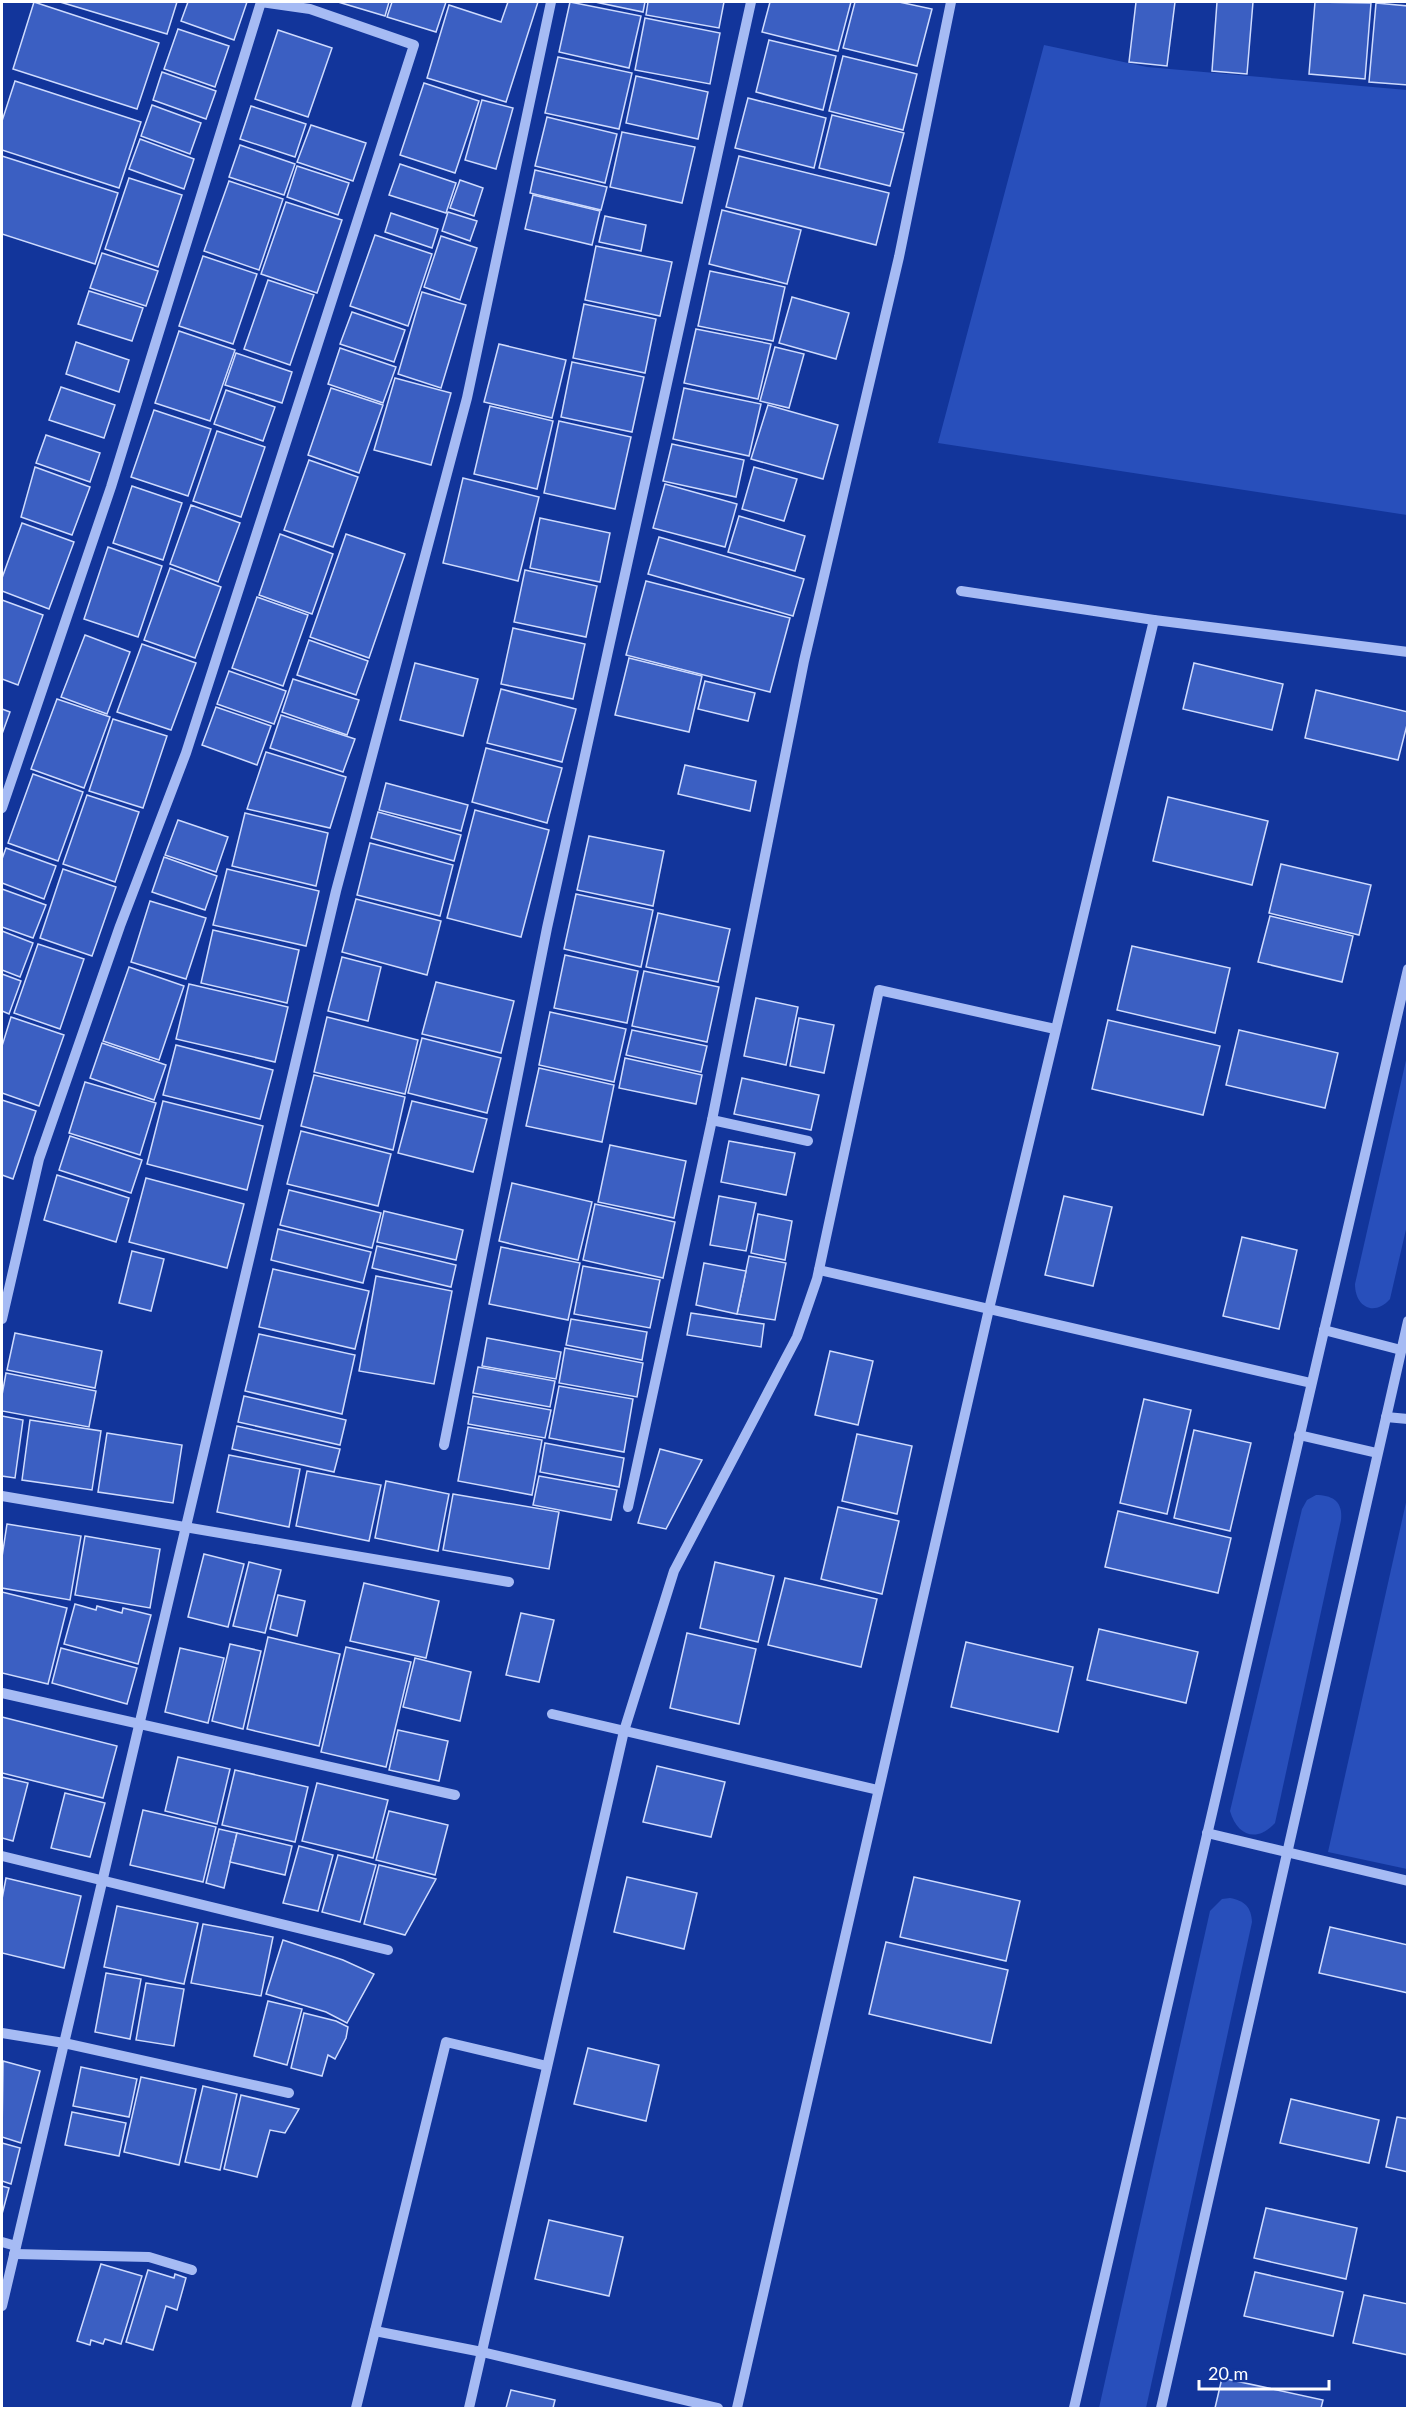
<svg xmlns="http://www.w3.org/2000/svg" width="1409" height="2410" viewBox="0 0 1409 2410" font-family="Lato,sans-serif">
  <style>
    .green { fill: #284fbb }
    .building { fill: #3b5fc2; stroke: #cedbfe; stroke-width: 1.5 }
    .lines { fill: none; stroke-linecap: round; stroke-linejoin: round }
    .minor { stroke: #a6bbf4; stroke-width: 10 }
  </style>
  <rect width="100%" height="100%" fill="#12359b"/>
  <g class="green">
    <path d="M1044,45l103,22 260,23v425l-469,-72z"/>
    <path d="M1407,1056v169l-17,74c-16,18 -35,8 -35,-15z"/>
    <path d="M1316,1495c17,0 27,7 25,25l-66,303c-18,20 -38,13 -45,-12l72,-302 5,-9z"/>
    <path d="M1407,1498h1l-1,371 -79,-17z"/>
    <path d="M1230,1898c15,3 21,9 22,24l-106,486h-47l111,-497 12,-12z"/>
  </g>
  <g class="building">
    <path d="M34,2l125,41 -22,66 -124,-40z"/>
    <path d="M60,2h117l-10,32z"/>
    <path d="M188,2h59l-13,38 -53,-19z"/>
    <path d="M338,2h51l-4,14z"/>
    <path d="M392,2h54l-10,30 -49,-15z"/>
    <path d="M508,2h30l-32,100 -79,-24 22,-73 52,17z"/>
    <path d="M570,2l71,14 -12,52 -70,-16z"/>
    <path d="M595,2h50l-2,10z"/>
    <path d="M648,2h76l-5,26 -73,-13z"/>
    <path d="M770,2h81l-13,49 -76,-19z"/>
    <path d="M855,2h44l33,7 -15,57 -74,-18z"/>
    <path d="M1136,2h39l-8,64 -38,-4z"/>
    <path d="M1217,2h36l-6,72 -35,-3z"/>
    <path d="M1315,2l56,1 -6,76 -56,-5z"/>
    <path d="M1376,3l32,3v79l-39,-3z"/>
    <path d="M645,18l75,15 -10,51 -75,-14z"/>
    <path d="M178,29l51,17 -14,41 -51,-18z"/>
    <path d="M278,30l54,18 -24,69 -53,-18z"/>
    <path d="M769,40l67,16 -13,54 -67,-18z"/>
    <path d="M843,56l74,18 -14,56 -74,-19z"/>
    <path d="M558,57l74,16 -13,56 -74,-16z"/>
    <path d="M162,72l54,19 -10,28 -53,-19z"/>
    <path d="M636,76l72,16 -10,47 -72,-16z"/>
    <path d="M15,81l126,41 -22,66 -117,-38v-29z"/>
    <path d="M424,83l55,18 -24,72 -55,-18z"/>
    <path d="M748,98l78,20 -12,50 -79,-20z"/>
    <path d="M482,100l31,8 -17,61 -31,-9z"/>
    <path d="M152,105l49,18 -11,31 -49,-18z"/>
    <path d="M251,106l55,18 -11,33 -55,-18z"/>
    <path d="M832,115l72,18 -14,53 -71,-18z"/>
    <path d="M547,117l70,17 -12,49 -70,-17z"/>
    <path d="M311,125l55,18 -13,38 -56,-19z"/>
    <path d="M622,132l73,15 -13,56 -72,-16z"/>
    <path d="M140,139l54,20 -10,30 -55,-20z"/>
    <path d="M240,145l55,19 -11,31 -55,-18z"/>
    <path d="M2,156l116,37 -23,71 -93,-30z"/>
    <path d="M739,156l150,37 -13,52 -150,-38z"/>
    <path d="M400,164l56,19 -10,30 -57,-18z"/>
    <path d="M297,166l52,17 -11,32 -51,-18z"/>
    <path d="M535,170l72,17 -6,23 -71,-17z"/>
    <path d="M129,178l53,17 -24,72 -53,-18z"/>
    <path d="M460,180l23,8 -9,28 -24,-8z"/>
    <path d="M229,181l54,18 -24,71 -55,-19z"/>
    <path d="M533,195l67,16 -8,34 -67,-16z"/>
    <path d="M286,202l56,18 -25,73 -56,-19z"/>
    <path d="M722,210l79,20 -14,54 -78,-20z"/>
    <path d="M448,212l29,9 -7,20 -28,-10z"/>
    <path d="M391,213l47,16 -6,19 -47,-16z"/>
    <path d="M605,216l41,9 -5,26 -42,-9z"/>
    <path d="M375,235l57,19 -24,72 -58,-20z"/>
    <path d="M441,236l36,12 -17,52 -36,-13z"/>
    <path d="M596,246l76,16 -12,54 -75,-16z"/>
    <path d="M102,253l56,18 -12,35 -56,-18z"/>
    <path d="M203,256l54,18 -24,70 -54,-18z"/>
    <path d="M710,271l75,16 -12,54 -75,-15z"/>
    <path d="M268,280l46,15 -24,70 -46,-16z"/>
    <path d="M89,291l54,17 -11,33 -54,-17z"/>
    <path d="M422,292l44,13 -25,83 -43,-14z"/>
    <path d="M792,297l57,16 -13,46 -57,-16z"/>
    <path d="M584,304l72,15 -11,54 -72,-15z"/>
    <path d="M352,312l53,18 -11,32 -54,-18z"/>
    <path d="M696,329l75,15 -13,55 -74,-16z"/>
    <path d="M179,331l56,19 -25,71 -55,-18z"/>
    <path d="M76,342l53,18 -10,32 -53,-18z"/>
    <path d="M499,344l67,16 -14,58 -68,-16z"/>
    <path d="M775,347l29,7 -15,54 -29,-7z"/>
    <path d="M340,348l56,19 -13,36 -55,-19z"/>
    <path d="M236,353l56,19 -10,31 -57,-18z"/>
    <path d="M572,362l72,15 -12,55 -71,-15z"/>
    <path d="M395,378l56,15 -20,72 -57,-15z"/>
    <path d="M61,387l54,18 -11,33 -55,-18z"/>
    <path d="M331,388l52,17 -24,68 -51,-18z"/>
    <path d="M684,388l77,16 -12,52 -76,-17z"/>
    <path d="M226,390l49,17 -12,34 -49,-17z"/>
    <path d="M768,405l70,20 -15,54 -72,-20z"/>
    <path d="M490,406l63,15 -16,68 -63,-15z"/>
    <path d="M154,410l57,19 -23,67 -57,-19z"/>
    <path d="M559,421l72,16 -16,72 -71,-16z"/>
    <path d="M217,431l48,16 -24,70 -48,-16z"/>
    <path d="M46,435l54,18 -10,29 -54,-19z"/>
    <path d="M672,444l72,16 -8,37 -73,-16z"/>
    <path d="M309,460l49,17 -25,70 -49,-17z"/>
    <path d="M35,467l55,20 -18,48 -51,-18z"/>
    <path d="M754,467l43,12 -13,42 -42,-12z"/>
    <path d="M463,478l76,19 -21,84 -75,-18z"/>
    <path d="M665,484l72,20 -12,43 -72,-19z"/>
    <path d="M132,486l50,17 -19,57 -50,-17z"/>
    <path d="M191,505l49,18 -22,59 -48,-18z"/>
    <path d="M739,516l66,20 -10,35 -67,-19z"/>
    <path d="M540,518l70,15 -10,49 -70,-14z"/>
    <path d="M22,523l52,19 -25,67 -47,-18v-13z"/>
    <path d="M280,534l53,20 -21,60 -53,-19z"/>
    <path d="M346,534l59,20 -36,104 -59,-21z"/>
    <path d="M659,537l145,42 -11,37 -145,-42z"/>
    <path d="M108,547l54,19 -24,71 -54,-18z"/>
    <path d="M170,568l51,19 -26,71 -51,-18z"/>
    <path d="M525,570l72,16 -11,51 -72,-15z"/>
    <path d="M646,581l144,37 -20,74 -144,-37z"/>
    <path d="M257,597l51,18 -25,71 -51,-18z"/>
    <path d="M2,600l41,15 -25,70 -16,-6z"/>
    <path d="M513,628l72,16 -12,55 -72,-15z"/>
    <path d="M85,635l45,17 -23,62 -46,-17z"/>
    <path d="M309,640l59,21 -12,34 -59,-20z"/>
    <path d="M142,644l54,19 -25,67 -54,-18z"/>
    <path d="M629,658l73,18 -13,56 -74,-17z"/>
    <path d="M415,663l63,16 -15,57 -63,-16z"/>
    <path d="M1194,663l89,21 -11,46 -89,-21z"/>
    <path d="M229,671l57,20 -12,33 -57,-20z"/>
    <path d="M293,679l66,21 -12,35 -65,-23z"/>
    <path d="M705,681l50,12 -7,28 -50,-12z"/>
    <path d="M501,689l75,20 -14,53 -75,-19z"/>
    <path d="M1316,690l92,22v9l-10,39 -93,-22z"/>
    <path d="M57,699l53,18 -26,71 -53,-19z"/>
    <path d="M216,707l55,19 -14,39 -55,-20z"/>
    <path d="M2,709l8,3 -8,22z"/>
    <path d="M281,715l74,24 -12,33 -73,-24z"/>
    <path d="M113,719l54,17 -24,72 -54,-17z"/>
    <path d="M486,748l76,20 -15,55 -75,-21z"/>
    <path d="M266,752l80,25 -16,51 -83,-19z"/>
    <path d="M685,765l71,16 -6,30 -72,-17z"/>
    <path d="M33,774l50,18 -25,69 -50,-18z"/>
    <path d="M386,783l82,22 -7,26 -82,-21z"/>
    <path d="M87,795l52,17 -24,70 -52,-18z"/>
    <path d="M1168,797l100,24 -16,64 -99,-24z"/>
    <path d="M475,810l74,20 -28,107 -74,-19z"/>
    <path d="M378,812l83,23 -7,26 -83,-23z"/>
    <path d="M245,813l83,20 -12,53 -84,-20z"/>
    <path d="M178,820l50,17 -12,35 -51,-17z"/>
    <path d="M589,836l75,15 -11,55 -76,-16z"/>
    <path d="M370,843l83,22 -13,51 -83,-21z"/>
    <path d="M6,848l50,18 -12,33 -42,-16v-24z"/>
    <path d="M164,857l53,19 -12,34 -53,-18z"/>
    <path d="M1281,864l90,21 -12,50 -90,-22z"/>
    <path d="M63,869l53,18 -24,69 -52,-18z"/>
    <path d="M227,869l92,22 -13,55 -93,-21z"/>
    <path d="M2,889l44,16 -13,33 -31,-11z"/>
    <path d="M576,894l77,16 -12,57 -77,-18z"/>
    <path d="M356,899l85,22 -14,54 -85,-23z"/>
    <path d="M150,901l56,17 -20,61 -55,-17z"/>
    <path d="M658,913l72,16 -12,53 -72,-15z"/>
    <path d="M1270,916l83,20 -11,46 -84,-20z"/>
    <path d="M213,930l86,20 -12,53 -86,-20z"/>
    <path d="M2,931l31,12 -13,34 -18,-7z"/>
    <path d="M38,944l46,15 -24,70 -46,-16z"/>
    <path d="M1132,946l98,22 -15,65 -98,-23z"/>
    <path d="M565,955l73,16 -11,52 -73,-15z"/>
    <path d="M342,957l39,10 -13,54 -40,-10z"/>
    <path d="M129,967l55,19 -25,74 -56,-19z"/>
    <path d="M644,971l75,16 -12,55 -75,-16z"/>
    <path d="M2,974l19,7 -12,33 -7,-3z"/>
    <path d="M436,982l78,19 -13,52 -79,-19z"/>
    <path d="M189,984l99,23 -13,55 -99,-23z"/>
    <path d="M756,998l42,9 -12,58 -42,-9z"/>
    <path d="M550,1012l76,17 -12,53 -75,-17z"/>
    <path d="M11,1017l53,18 -25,71 -37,-13v-47z"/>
    <path d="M327,1017l91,23 -13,54 -91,-22z"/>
    <path d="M799,1018l35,7 -10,48 -34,-7z"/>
    <path d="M1108,1020l112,26 -17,69 -111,-26z"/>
    <path d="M632,1030l75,16 -6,26 -75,-17z"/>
    <path d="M1239,1030l99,23 -13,55 -99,-23z"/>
    <path d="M422,1038l79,20 -14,55 -79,-20z"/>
    <path d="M102,1043l64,22 -12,35 -64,-22z"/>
    <path d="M176,1045l97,25 -13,49 -97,-24z"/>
    <path d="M625,1058l77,17 -6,29 -77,-16z"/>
    <path d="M539,1068l75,17 -12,57 -76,-16z"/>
    <path d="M314,1075l91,22 -12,53 -92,-24z"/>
    <path d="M742,1078l77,17 -8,35 -77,-16z"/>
    <path d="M85,1082l71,21 -16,52 -71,-22z"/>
    <path d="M2,1100l34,11 -23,68 -11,-4z"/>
    <path d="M163,1101l100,25 -16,64 -100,-26z"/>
    <path d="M412,1101l75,18 -14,53 -75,-19z"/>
    <path d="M301,1131l90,23 -13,52 -91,-22z"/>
    <path d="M70,1136l72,24 -11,33 -72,-23z"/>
    <path d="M729,1141l66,12 -9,42 -65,-13z"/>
    <path d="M610,1145l76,16 -12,57 -76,-16z"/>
    <path d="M57,1175l72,23 -13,44 -72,-22z"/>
    <path d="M146,1178l98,26 -17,64 -98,-26z"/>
    <path d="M512,1183l80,19 -14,58 -79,-19z"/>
    <path d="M289,1190l92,23 -9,35 -92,-23z"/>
    <path d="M719,1196l37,7 -10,48 -36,-6z"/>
    <path d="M1064,1196l48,11 -19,79 -48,-11z"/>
    <path d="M595,1204l80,18 -12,56 -80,-18z"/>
    <path d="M384,1211l79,19 -7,30 -79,-18z"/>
    <path d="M758,1214l34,7 -7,39 -34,-7z"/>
    <path d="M278,1229l93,23 -8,31 -92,-23z"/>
    <path d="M1242,1237l55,13 -18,79 -56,-13z"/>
    <path d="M377,1246l79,19 -5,22 -79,-19z"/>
    <path d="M501,1247l79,16 -12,57 -79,-16z"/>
    <path d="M132,1251l32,8 -13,52 -32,-8z"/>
    <path d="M749,1256l37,7 -11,57 -38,-6z"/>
    <path d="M704,1263l42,8 -9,43 -41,-9z"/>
    <path d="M583,1266l77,14 -10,48 -76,-14z"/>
    <path d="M273,1269l96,22 -14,58 -96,-22z"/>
    <path d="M376,1276l76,15 -18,93 -75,-13z"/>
    <path d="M691,1313l73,11 -3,23 -74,-12z"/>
    <path d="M571,1319l76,13 -5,28 -76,-15z"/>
    <path d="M15,1333l87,18 -7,37 -88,-18z"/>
    <path d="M259,1334l96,21 -13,59 -97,-23z"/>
    <path d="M487,1338l74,14 -5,27 -74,-13z"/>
    <path d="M565,1348l78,15 -6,34 -78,-14z"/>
    <path d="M830,1351l43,10 -15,64 -43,-10z"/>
    <path d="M478,1367l77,14 -5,26 -77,-14z"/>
    <path d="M6,1373l90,18 -7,36 -87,-16v-16z"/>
    <path d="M559,1386l74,13 -9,53 -75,-14z"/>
    <path d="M244,1396l102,24 -6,25 -102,-23z"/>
    <path d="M473,1396l78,14 -6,28 -77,-14z"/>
    <path d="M1144,1399l47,11 -24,104 -47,-11z"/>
    <path d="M2,1416l21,4 -8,58 -13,-2z"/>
    <path d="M30,1420l71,11 -9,59 -70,-10z"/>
    <path d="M237,1426l103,23 -6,23 -102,-23z"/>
    <path d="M468,1427l74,13 -10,55 -74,-14z"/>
    <path d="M1194,1430l57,13 -21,88 -56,-13z"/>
    <path d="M107,1433l75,12 -9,58 -75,-11z"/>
    <path d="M857,1434l55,12 -15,68 -55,-13z"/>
    <path d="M545,1443l79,15 -5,29 -79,-15z"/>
    <path d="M660,1449l42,11 -36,69 -28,-6z"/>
    <path d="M229,1455l71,14 -11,58 -72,-15z"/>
    <path d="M307,1471l74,14 -12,56 -73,-15z"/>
    <path d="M539,1476l78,14 -6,30 -78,-15z"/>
    <path d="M386,1481l63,13 -11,57 -63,-13z"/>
    <path d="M453,1494l106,18 -10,57 -106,-19z"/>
    <path d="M838,1507l61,14 -17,73 -61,-15z"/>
    <path d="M1118,1511l113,27 -13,55 -113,-26z"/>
    <path d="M7,1524l74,12 -11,64 -68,-12v-31z"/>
    <path d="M85,1536l75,13 -10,59 -75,-13z"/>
    <path d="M204,1554l40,10 -16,63 -40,-10z"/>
    <path d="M249,1562l32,8 -16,63 -32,-7z"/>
    <path d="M715,1562l59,14 -16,66 -58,-14z"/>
    <path d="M785,1578l92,21 -16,68 -93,-22z"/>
    <path d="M364,1583l75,18 -13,57 -76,-17z"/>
    <path d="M2,1592l65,16 -19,76 -46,-11z"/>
    <path d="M278,1595l27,6 -8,35 -27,-7z"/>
    <path d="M75,1604l21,6 1,-4 25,7 1,-5 28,7 -13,49 -74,-20z"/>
    <path d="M521,1613l33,7 -15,62 -33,-7z"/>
    <path d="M1099,1629l99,23 -12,51 -99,-23z"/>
    <path d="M687,1633l69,16 -17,75 -69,-16z"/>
    <path d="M268,1637l72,17 -21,92 -72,-17z"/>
    <path d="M966,1642l107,25 -15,65 -107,-25z"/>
    <path d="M230,1644l31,7 -18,78 -31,-8z"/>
    <path d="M346,1647l65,15 -25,105 -65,-15z"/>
    <path d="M61,1648l76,20 -10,36 -75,-21z"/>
    <path d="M180,1648l44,10 -16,65 -43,-11z"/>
    <path d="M415,1658l56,14 -11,49 -57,-14z"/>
    <path d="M2,1717l115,29 -14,52 -101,-25z"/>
    <path d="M398,1730l50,11 -9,40 -50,-11z"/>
    <path d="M178,1757l52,12 -13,55 -52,-13z"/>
    <path d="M657,1766l68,16 -14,55 -68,-15z"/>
    <path d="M235,1770l73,17 -13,55 -73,-17z"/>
    <path d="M2,1777l26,6 -15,58 -11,-3z"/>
    <path d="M317,1783l71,17 -15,58 -71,-17z"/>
    <path d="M65,1793l40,10 -15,54 -39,-9z"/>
    <path d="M143,1810l73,17 -13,55 -73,-17z"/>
    <path d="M389,1811l59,14 -13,50 -59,-15z"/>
    <path d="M219,1829l18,4 -13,55 -18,-5z"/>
    <path d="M237,1833l55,13 -7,29 -55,-13z"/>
    <path d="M299,1846l34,9 -15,56 -35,-8z"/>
    <path d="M338,1855l38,10 -16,57 -38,-10z"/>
    <path d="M379,1865l57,14 -31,56 -41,-11z"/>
    <path d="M627,1877l70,16 -13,56 -70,-17z"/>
    <path d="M914,1877l106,24 -14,60 -106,-24z"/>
    <path d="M6,1878l75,18 -17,72 -62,-15v-54z"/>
    <path d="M117,1906l81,17 -14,61 -80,-17z"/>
    <path d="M203,1924l70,13 -12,59 -70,-13z"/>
    <path d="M1330,1927l78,18v48l-89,-20z"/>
    <path d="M283,1940l60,20 31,14 -27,49 -21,-11 -60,-18z"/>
    <path d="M886,1942l122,28 -17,73 -122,-29z"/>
    <path d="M106,1973l35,6 -11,60 -35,-7z"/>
    <path d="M146,1983l38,6 -10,57 -38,-6z"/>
    <path d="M268,2001l34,8 -15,56 -33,-9z"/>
    <path d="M304,2013l32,8 12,6 -2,11 -11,21 -7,-4 -6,21 -31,-8z"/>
    <path d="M588,2048l71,17 -13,56 -72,-17z"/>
    <path d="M3,2061l37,10 -19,72 -19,-6z"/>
    <path d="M81,2067l56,12 -8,38 -56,-11z"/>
    <path d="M141,2077l55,12 -17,76 -55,-13z"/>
    <path d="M203,2086l34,8 -17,76 -35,-8z"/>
    <path d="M241,2095l58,14 -14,24 -15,-3 -13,47 -33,-8z"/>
    <path d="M1291,2099l88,21 -10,43 -89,-20z"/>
    <path d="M72,2112l54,11 -7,33 -54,-11z"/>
    <path d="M1397,2117l11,2v53l-22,-5z"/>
    <path d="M2,2143l18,5 -9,36 -9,-3z"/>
    <path d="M2,2186l7,2 -7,26z"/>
    <path d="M1266,2208l91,20 -11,51 -92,-21z"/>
    <path d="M549,2220l74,17 -14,59 -74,-17z"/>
    <path d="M101,2264l41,12 -21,68 -16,-5 -2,5 -12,-4 -1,5 -13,-4z"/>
    <path d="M148,2270l26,8 1,-4 11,4 -9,32 -11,-4 -13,44 -27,-8z"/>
    <path d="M1255,2272l88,20 -10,44 -89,-20z"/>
    <path d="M1364,2295l44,9v51l-55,-12z"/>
    <path d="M1222,2378l101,22 -2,8h-106z"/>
    <path d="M511,2390l44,10 -2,8h-47z"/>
  </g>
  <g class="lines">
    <g class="minor">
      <path d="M961,591l193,29"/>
      <path d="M2,808l109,-321 150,-485 49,7 104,36 -228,708 -66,173 -81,233 -37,160"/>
      <path d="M712,1120l96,21"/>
      <path d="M819,1270l492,113"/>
      <path d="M1324,1330l77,20"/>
      <path d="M1386,1417l22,2"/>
      <path d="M1299,1435l78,18"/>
      <path d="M444,1445l103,-517 204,-926"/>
      <path d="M2,1496l507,86"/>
      <path d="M628,1507l84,-387 92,-459 95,-404 52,-255"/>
      <path d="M2,1693l453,102"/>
      <path d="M552,1714l326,76"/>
      <path d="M1207,1833l201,48"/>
      <path d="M2,1856l386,94"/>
      <path d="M2,2033l62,10 225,50"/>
      <path d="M2,2242l14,4"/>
      <path d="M14,2254l135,3 43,13"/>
      <path d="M2,2306l334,-1415 131,-493 84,-396"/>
      <path d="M375,2331l107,21 236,56"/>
      <path d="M356,2408l90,-366 101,24"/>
      <path d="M469,2408l155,-677 50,-160 123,-234 20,-58 62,-289 176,39"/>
      <path d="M737,2408l252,-1099 165,-689 254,32"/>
      <path d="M1074,2408l334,-1439"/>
      <path d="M1161,2408l247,-1087"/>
    </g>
  </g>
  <rect width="1409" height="2410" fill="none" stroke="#ffffff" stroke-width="6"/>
  <path d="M1199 2380v9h130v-9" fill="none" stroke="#ffffff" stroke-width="3"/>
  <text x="1208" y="2380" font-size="18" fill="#ffffff" stroke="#12359b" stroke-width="4.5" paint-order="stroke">20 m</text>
</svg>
